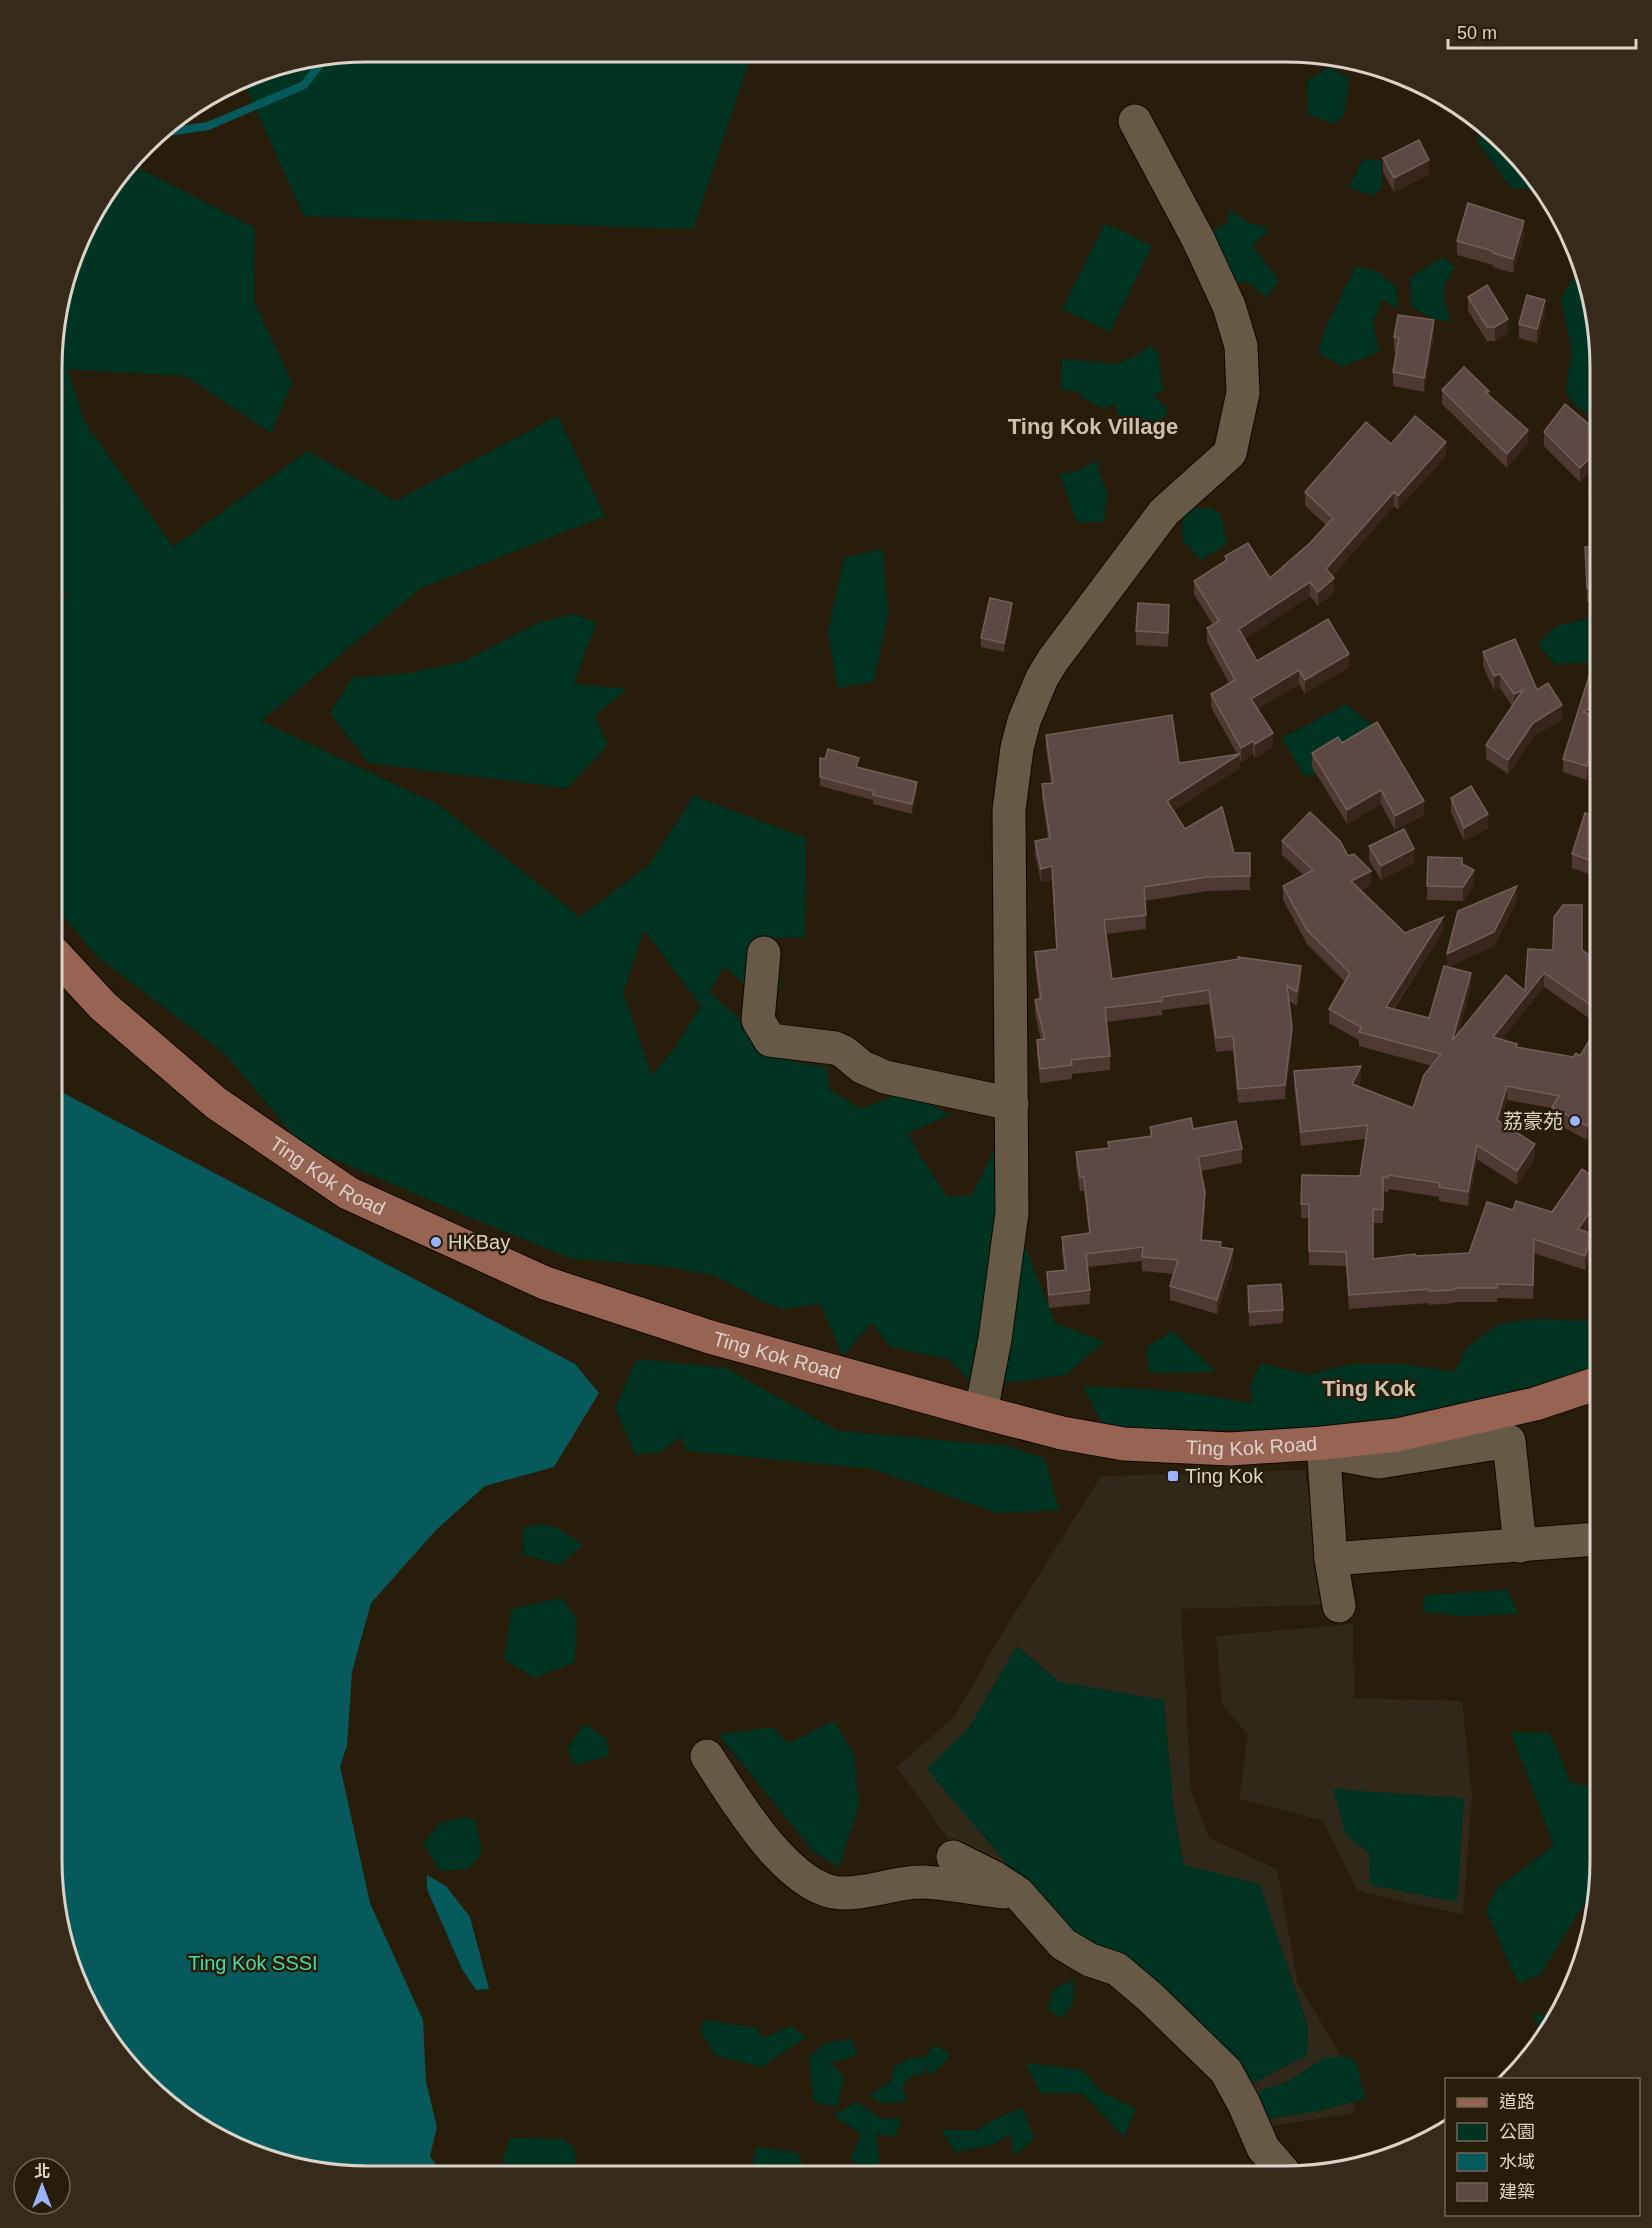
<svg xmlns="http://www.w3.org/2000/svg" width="1652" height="2228" viewBox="0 0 1652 2228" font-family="Helvetica,'Noto Sans TC',sans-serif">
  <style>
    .commercial { fill: #302819 }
    .green { fill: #032; fill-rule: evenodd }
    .water { fill: #065a5b }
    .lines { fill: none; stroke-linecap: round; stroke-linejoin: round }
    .stream { stroke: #065a5b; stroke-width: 8 }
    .minor-casing { stroke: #110700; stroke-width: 35 }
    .major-casing { stroke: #110700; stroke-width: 35 }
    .minor { stroke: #665946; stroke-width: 33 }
    .major { stroke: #976454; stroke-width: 33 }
    .wall { fill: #4e3933; fill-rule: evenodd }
    .shaded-wall { fill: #38261c }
    .building { fill: #5d4943; stroke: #715f58; stroke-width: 1.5 }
    .poi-dot { fill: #9cb4fd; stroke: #281c0b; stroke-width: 2 }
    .labels { text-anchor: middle; stroke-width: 5; stroke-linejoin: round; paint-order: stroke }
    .poi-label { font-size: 20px; fill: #dbd3c8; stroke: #281c0b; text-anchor: start }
    .street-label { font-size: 20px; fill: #dbd3c8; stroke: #281c0b }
    .park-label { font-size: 20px; fill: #48dba5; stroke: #281c0b }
    .quarter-label { font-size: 22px; font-weight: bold; fill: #cfc0aa; stroke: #281c0b }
    .rim { fill: none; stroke: #dbd3c8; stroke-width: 3 }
  </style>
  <rect width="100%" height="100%" fill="#281c0b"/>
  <g class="commercial">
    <path d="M1305,1470l20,135 -144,4 10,181 18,48 68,31 21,114 41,69 17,61 -111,17 -30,-61 -263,-225 -55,-77 58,-51 45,-79 101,-161z"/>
    <path d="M1353,1624l1,74 108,3 10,94 -9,120 -105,-24 -35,-70 -84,-22 9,-64 -26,-31 -6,-68z"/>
  </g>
  <g class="green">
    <path d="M367,51l385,1 -59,177 -389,-13 -61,-135 22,-13z"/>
    <path d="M1329,67l20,11 -5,38 -10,8 -26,-10 -1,-33z"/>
    <path d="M1483,122l40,37 18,27 -1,4 -29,-2 -34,-47z"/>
    <path d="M1363,159l19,2v26l-8,8 -25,-7z"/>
    <path d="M131,164l124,64 -1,73 38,82 -21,50 -85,-57 -118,-7 16,52 89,126 135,-96 88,50 162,-85 47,100 -184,72 -160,133 178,84 141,112 69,-52 45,-69 112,42 -1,99 -40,2 17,47 -28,6 -30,-25 -15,25 80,69 38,6 2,22 32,20 46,-18 43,24 -42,18 14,26 26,38 24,-2 28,-56 22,99 33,85 49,19 -39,33 -59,8 -34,1 -23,-25 -58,-12 -20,-24 -28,33 -23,-52 -37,5 -17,-6 -50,-27 -51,-10 -92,-7 -109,-44 -162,-70 -78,-92 -126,-96 -45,-53v-296l15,-14 -15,-11 1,-257 39,-117zM644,930l57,76 -27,43 -22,26 -29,-82z"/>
    <path d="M1229,209l19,14 19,5v5l-15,12 27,36 -12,16 -21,-16 -16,5 -29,-50 26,-13z"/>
    <path d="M1105,223l47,23 -42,86 -48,-23z"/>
    <path d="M1443,257l12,11c-17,19 -11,31 -4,54l-18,-3 -22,-13 -1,-28z"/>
    <path d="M1582,265l8,21 11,81v56l-25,-17 -10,-14 6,-43 -11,-50z"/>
    <path d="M1356,266l21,5 19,15 3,23 -16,-9 -10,21 6,31 -37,15 -24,-15 7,-23z"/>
    <path d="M1151,345l7,9 5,36 -9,6 14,14 -7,12 -40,-3 -7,-14 -11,3 -22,-11 1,-4 -21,-4 1,-30 54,5 20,-8z"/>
    <path d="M1098,460l1,12 8,22 -3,28h-27l-17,-48 20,-4z"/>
    <path d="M1194,508h16l11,6 6,30 -26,16 -18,-19 -1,-31z"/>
    <path d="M882,549l6,64 -14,69 -36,6 -10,-55 16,-75z"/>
    <path d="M574,614l22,9 -22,61 53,5 -32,27 13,29 -41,43 -198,-25 -39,-50 22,-35 50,-4 61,-12 75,-39z"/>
    <path d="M1601,616v45l-46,3 -17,-20 18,-18z"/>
    <path d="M1347,704l37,31 -24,30 -56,11 -22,-38z"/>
    <path d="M1537,1319l55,2 9,9v42l-169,43 -109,17 -219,-4 -21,-42 103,6 66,11 -2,-17 11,-23 47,12 43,-11h52l52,8 11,-24 33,-24z"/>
    <path d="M1172,1331l45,41 -68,1 -3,-25z"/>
    <path d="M637,1359l89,9 112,63 170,15 37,13 14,51 -62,3 -124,-44 -186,-18 -6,-14 -21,15 -24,3 -21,-47z"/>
    <path d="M540,1524l18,4 25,17 -23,20 -37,-10v-27z"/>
    <path d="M1508,1590l10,24 -54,2 -41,-4 2,-17z"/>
    <path d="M561,1598l16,21 -2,43 -41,16 -30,-19 8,-50z"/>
    <path d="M1017,1646l43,36 104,18 10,112 10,53 76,19 48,143 -1,28 -57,30 -179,-145 -144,-171 41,-40z"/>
    <path d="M835,1721l19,34 5,51 -20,61 -25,-15 -95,-117 53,-8 16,16z"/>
    <path d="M585,1724l22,15 2,17 -34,9 -8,-16z"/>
    <path d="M1511,1732l39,1 21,50 23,4 6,14v84l-5,1 -55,89 -22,8 -32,-73 11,-22 57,-42z"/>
    <path d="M1333,1789l131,9 -7,104 -87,-17 -1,-32 -23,-18z"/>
    <path d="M465,1817l11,4 6,31 -13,17 -29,2 -17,-28 17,-20z"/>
    <path d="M1074,1980l-1,23 -11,15 -14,-8 6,-22z"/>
    <path d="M1532,2013l12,2 15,-1 -13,24z"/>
    <path d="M704,2020l53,8 6,10 28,-12 15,11 -44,30 -46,-11 -15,-24z"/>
    <path d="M852,2039l5,16 -27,8 14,13 -7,31 -23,-5 -5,-44 16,-15z"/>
    <path d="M934,2045l15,8 -4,10 -14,12 -5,-8 -3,8h-11l-9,11 3,16 -26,1 -10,-8 21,-14 3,-14 16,-9 16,-1z"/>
    <path d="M1326,2057h24l8,9 7,33 -46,12 -59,9 -7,-21 9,-9 25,-8z"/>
    <path d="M1026,2063l57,7 17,21 36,18 -12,28 -41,-43 -43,-1z"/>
    <path d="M858,2102l21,16 21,1 -4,17 -20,-2 4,25 -4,17h-14l-11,-18 10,-24 -28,-19z"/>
    <path d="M1023,2108l11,31 -20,17 -4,-22 -17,11 -38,7 -13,-22h35l22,-13z"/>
    <path d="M510,2138l54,1 11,10 2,20 -26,6h-42l-6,-17z"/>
    <path d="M757,2147l41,6 6,15 -5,8h-50z"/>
  </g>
  <g class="water">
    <path d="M52,1087l523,277 24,29 -45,74 -69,19 -49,44 -65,73 -19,69 -5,74 -7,20 30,137 53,117 3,62 11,45 -7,29 13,19 -117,-1 -61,-14 -74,-37 -61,-53 -46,-69 -22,-59 -11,-81z"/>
    <path d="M427,1875l19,11 24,31 19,72 -13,1 -14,-21 -35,-80z"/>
  </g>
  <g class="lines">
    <g class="stream">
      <path d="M155,134l53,-8 96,-41 21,-27"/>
      <path d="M1568,227l1,1"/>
    </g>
    <defs>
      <g id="minor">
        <path d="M764,953l-6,67 12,20 65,8 9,4 18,15 23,10 127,27"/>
        <path d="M981,1412l14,-73 17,-126 -3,-403 8,-62 7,-27 18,-43 11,-18 111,-148 66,-59 13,-60 -2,-47 -12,-40 -31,-67 -63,-118"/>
        <path d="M1323,1443l8,116 8,47"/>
        <path d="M1324,1452l55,10 130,-21 11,105"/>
        <path d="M1331,1559l267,-20"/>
        <path d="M707,1756c26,40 81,135 134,137 27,1 54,-11 81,-11 27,1 55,7 82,10"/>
        <path d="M953,1857l42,21 23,15 45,51 27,16 27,9 33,28 76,74 18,33 19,44 25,29"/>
      </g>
      <g id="major">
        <path id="s1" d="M53,952l50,54 113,97 132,90 197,90 165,54 271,75 81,21 62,11 106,5 93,-6 74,-8 138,-31 66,-22"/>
      </g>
    </defs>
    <use href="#minor" class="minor-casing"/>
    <use href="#major" class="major-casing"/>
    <use href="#minor" class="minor"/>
    <use href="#major" class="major"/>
  </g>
  <g class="wall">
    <path d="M1383,158l46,16 -35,18 -11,-20z"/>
    <path d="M1524,235l-11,38 -20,-6v-2l-36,-10v-14z"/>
    <path d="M1468,297l40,36 -13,8h-8l-19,-30z"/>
    <path d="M1545,314l-8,29 -18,-5v-14z"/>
    <path d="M1434,334l-10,58 -31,-6v-14l3,-21h-2v-14z"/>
    <path d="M1442,390l47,1v4l39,49 -21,24 -65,-64z"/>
    <path d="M1544,432l57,2v27l-21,21 -36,-36z"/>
    <path d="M1391,444l55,12 -48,53 -4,-3 -62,70 2,16 -16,14 -8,-10 -65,43 12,22 92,6 -44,27 -6,-10 -41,25 15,38 -18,11 -2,-4 -12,8 -1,-2v8l-66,42 11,19 49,24h16v37l-43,1 -62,10 1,28 -40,5 6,45 126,-20v-2l63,23 -4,26 -8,-5 3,40 -7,58 -47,4 -5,-53 -17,2 -7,-48 -47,6v5l-56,7 4,34v14l-38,4v5l-32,4 -3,-29v-14h4l-6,-26v-14l4,-1 -4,-33v-14l21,-2 -4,-70 -11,2 -6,-27v-14l13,-3 -6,-40v-14l9,-1 -5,-34v-14l133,28 58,-9 -26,-47v-13l18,-11 -22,-41v-14l6,-3 -19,-31v-13l31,-20v-5l45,22 40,-35 16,-18 -21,-19v-14z"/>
    <path d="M1601,476v37l-12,-11v-13z"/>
    <path d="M1601,546v55l-14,1 -2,-55z"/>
    <path d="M1012,612l-8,40 -23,-5v-9z"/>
    <path d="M1169,619l-1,28 -32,-2v-14z"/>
    <path d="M1483,652l54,38 25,29 -29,18 -25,37 -22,-15v-14l26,-39 -12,-18 -6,2 -11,-24z"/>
    <path d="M1592,667l9,49 -2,1 2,1v55l-11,-3 -3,10 -24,-8v-13z"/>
    <path d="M1342,743l82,72 -29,15 -14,-26 -34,20 -35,-57v-14z"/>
    <path d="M820,758l39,9 58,24 -5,23 -39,-10v-4l-53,-14z"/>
    <path d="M1451,798l37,30 -24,13 -13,-29z"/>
    <path d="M1601,818v60l-29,-10v-14z"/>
    <path d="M1282,841l66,15 23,28 -10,6 44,43 38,-2 -49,78 35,9 18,-51 70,-67 -23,46 -46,21 23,20 -13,47 67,-43 28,-41h29l19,13v153l-14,24 -35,-19v-13l-45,-8 -7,22 35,36 -18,27 -40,-26 -9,47 -29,-5v-4l-50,-8 -1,3 -5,-1v32h-10v36l96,-6 44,-43 73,21 7,17 -8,22 -51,-17 -1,46 -36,-1v4h-43v1l-25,2v-2l-80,6 -3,-43 -37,-1v-47h-8l1,-43 58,1 5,-37 -64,7 -7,-61v-14l67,8 -3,7 55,22 19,-42 -73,-20v-6l-30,-17v-14l16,-27 -38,-38 -24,-44v-14l21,-11 -22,-20zM1544,987l55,38 -19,31 -7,1 -56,-10 -15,-8z"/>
    <path d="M1369,846l45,17 -33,17 -12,-20z"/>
    <path d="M1428,857l46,27 -11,17 -36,-1z"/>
    <path d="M1150,1127l43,2 49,20v14l-41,8 4,35 -3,34 19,7 12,16 -16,51 -47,-14v-14l4,-12 -32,-3v-10l-55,6 3,23v14l-41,4 -2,-22v-14l17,-2 -2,-19v-14l27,-4 -5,-42h-4l-4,-25v-14l32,-4v-6l42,-6z"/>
    <path d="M1248,1286l35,24v13l-34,3z"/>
  </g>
  <g class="shaded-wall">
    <path d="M1429,160v14l-35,18v-14z"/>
    <path d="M1524,221v14l-11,38v-14z"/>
    <path d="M1545,300v14l-8,29v-14z"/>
    <path d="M1508,319v14l-13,8v-14z"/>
    <path d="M1434,320v14l-10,58v-14z"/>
    <path d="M1528,430v14l-21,24v-14z"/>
    <path d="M1446,442v14l-48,53v-13z"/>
    <path d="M1601,447v14l-21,21v-14z"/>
    <path d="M1394,492v14l-68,76v-13z"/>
    <path d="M1334,578v14l-16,14v-14z"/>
    <path d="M1310,582v14l-71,47v-14z"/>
    <path d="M1012,603v9l-8,40v-9z"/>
    <path d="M1349,654v13l-44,27v-14z"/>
    <path d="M1299,670v14l-48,29v-14z"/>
    <path d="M1500,674v14l-6,2v-14z"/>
    <path d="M1523,690l-9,18v-14z"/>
    <path d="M1601,702v14l-18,10v-14z"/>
    <path d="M1562,705v14l-29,18 -25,37v-14l25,-37z"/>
    <path d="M1273,733v14l-18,11v-14z"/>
    <path d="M1253,741v13l-12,8v-14z"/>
    <path d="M1240,754v14l-73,46v-13z"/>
    <path d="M1590,756v14l-3,10v-14z"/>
    <path d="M917,782v9l-5,23v-10z"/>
    <path d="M1381,790v14l-34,20v-14z"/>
    <path d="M1424,801v14l-29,15v-14z"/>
    <path d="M1488,814v14l-24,13v-13z"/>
    <path d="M1414,849v14l-33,17v-14z"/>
    <path d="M1052,866v14l-11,2v-13z"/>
    <path d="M1474,870v14l-11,17v-14z"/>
    <path d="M1371,871v13l-20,11v-14z"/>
    <path d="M1517,886v14l-23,46 -47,22v-14z"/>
    <path d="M1443,917v14l-57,89v-13z"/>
    <path d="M1601,964v14l-7,-5z"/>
    <path d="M1301,966v14l-4,26v-14z"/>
    <path d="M1471,973v14l-19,68v-14z"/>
    <path d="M1544,973v14l-51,64v-14z"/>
    <path d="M1292,1027v14l-7,58v-14z"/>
    <path d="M1361,1066v13l-9,19v-14z"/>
    <path d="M1507,1086v14l-10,34v-14z"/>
    <path d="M1601,1102v14l-14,24v-14z"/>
    <path d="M1535,1144v14l-18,27v-14z"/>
    <path d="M1477,1145v14l-9,47v-14z"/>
    <path d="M1205,1192v14l-4,48v-14z"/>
    <path d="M1601,1196v14l-23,33v-14z"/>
    <path d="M1593,1234v14l-8,22v-14z"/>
    <path d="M1233,1249v14l-16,51v-14z"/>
  </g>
  <g class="building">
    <path d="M1419,140l10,20 -35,18 -11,-20z"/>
    <path d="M1468,203l56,18 -11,38 -20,-6v-2l-36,-10z"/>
    <path d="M1487,285l21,34 -13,8h-8l-19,-30z"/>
    <path d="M1527,295l18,5 -8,29 -18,-5z"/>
    <path d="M1398,315l36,5 -10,58 -31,-6 6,-34 -5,-1z"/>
    <path d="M1464,367l25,24 -4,1 43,38 -21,24 -65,-64z"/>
    <path d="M1565,404l36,30v13l-21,21 -36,-36z"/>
    <path d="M1415,416l31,26 -48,54 -4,-4 -68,77 8,9 -16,14 -8,-10 -71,47 18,32 71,-42 21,35 -44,26 -6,-10 -48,29 22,34 -18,11 -2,-3 -12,7 -30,-54 24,-14 -28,-52 12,-7 -25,-40 33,-21 -2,-4 23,-13 22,35 40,-35 23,-25 -28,-26 61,-70 25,22z"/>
    <path d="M1601,476v23l-12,-10z"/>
    <path d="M1601,546v42h-14l-2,-41z"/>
    <path d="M990,598l22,5 -8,40 -23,-5z"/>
    <path d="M1138,603l31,2 -1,28 -32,-2z"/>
    <path d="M1515,639l22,51 11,-7 14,22 -29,18 -25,37 -22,-15 37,-55 -9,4 -14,-20 -6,2 -11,-24z"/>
    <path d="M1592,667l9,15v20l-18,10 18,6v42l-11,-4 -3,10 -24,-7z"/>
    <path d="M1172,715l7,48 61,-9 -73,47 18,28 37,-22 12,46h16v23l-43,1 -63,10 2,28 -42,5 8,59 127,-20 -1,-2 63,9 -4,26 -10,-6 5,41 -7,58 -47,4 -5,-53 -17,2 -7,-48 -47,7v4l-57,7 5,48 -39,4 1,5 -32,4 -3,-29 8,-1 -10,-39 6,-2 -6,-46 22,-3 -5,-83 -11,3 -6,-28 15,-3 -8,-54 11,-1 -7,-48z"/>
    <path d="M1377,722l47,79 -29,15 -14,-26 -34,20 -35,-57 26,-16 4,6z"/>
    <path d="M828,749l31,9 -3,9 61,15 -5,22 -39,-9v-4l-53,-14v-19l5,1z"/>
    <path d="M1471,786l17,28 -24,14 -13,-30z"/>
    <path d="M1310,812l30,29 8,15 6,-2 17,17 -20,10 54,52 38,-16 -57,90 43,11 15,-52 27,7 -19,68 54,-66 19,16 3,-42 25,1 1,-33 9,-12h19v45l19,13 -7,10 7,4v35l-57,-39 -51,64 24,7 -1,3 57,10 3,-4 4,3 21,-35v81l-14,24 -35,-19 7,-11 -52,-10 -10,34 38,24 -18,27 -40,-26 -9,47 -29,-5 1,-4 -51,-8 -1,3 -5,-1v33l-10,-1v50l42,-5 1,2 53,-3 18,-51 26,8 3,-9 36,11 30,-43 19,13v14l-23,33 15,5 -8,22 -51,-17 -1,46 -36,-1v4h-43v2l-25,1v-2l-80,6 -3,-43 -37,-1v-47h-8l1,-29 58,1 8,-51 -67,7 -7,-61 67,-5 -9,18 61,24 11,-33 17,-21 -82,-22 2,-5 -32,-18 21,-36 -43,-43 -24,-44 30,-16 -31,-29z"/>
    <path d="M1585,813l16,5v46l-29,-10z"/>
    <path d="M1404,829l10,20 -33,17 -12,-20z"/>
    <path d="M1428,857l34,1v6l12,6 -11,17 -36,-1z"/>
    <path d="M1517,886l-23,46 -47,22 11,-43z"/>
    <path d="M1191,1118l2,11 43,-8 6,28 -44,8 7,35 -4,48 20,2 -1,5 13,2 -16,51 -47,-14 8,-26 -36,-3 1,-10 -57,7 4,36 -41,5 -2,-23 19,-2 -4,-33 28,-4 -6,-56h-4l-4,-25 33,-4 -1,-6 44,-6 -2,-9z"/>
    <path d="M1281,1284l2,26 -34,2 -1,-26z"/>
  </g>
  <g class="poi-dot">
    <circle cx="1575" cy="1121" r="6"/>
    <circle cx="436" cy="1242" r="6"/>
    <rect x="1167" y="1470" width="12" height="12" rx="3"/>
  </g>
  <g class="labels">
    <g class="poi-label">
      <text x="1563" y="1128" text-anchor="end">荔豪苑</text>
      <text x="448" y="1249">HKBay</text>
      <text x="1185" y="1483">Ting Kok</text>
    </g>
    <g class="street-label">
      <text dy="7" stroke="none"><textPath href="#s1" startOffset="356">Ting Kok Road</textPath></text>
      <text dy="7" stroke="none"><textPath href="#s1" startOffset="842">Ting Kok Road</textPath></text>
      <text dy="7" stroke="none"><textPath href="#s1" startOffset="1328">Ting Kok Road</textPath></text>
    </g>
    <g class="park-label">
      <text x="253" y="1970">Ting Kok SSSI</text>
    </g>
    <g class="quarter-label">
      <text x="1093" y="434">Ting Kok Village</text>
      <text x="1369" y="1396">Ting Kok</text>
    </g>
  </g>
  <path d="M0 0H1652V2228H0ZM368 62H1284A306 306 0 0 1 1590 368V1860A306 306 0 0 1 1284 2166H368A306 306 0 0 1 62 1860V368A306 306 0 0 1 368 62Z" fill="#362b1a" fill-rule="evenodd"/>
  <path class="rim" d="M368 62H1284A306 306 0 0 1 1590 368V1860A306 306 0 0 1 1284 2166H368A306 306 0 0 1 62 1860V368A306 306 0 0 1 368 62Z"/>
  <rect x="1445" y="2078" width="195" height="138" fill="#281c0b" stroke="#706557" stroke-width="1.5"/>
  <rect x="1457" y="2098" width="30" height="9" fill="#976454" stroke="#706557" stroke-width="1.5"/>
  <text x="1499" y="2108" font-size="18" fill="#dbd3c8">道路</text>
  <rect x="1457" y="2123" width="30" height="18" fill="#003322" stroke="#706557" stroke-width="1.5"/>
  <text x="1499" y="2138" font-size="18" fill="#dbd3c8">公園</text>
  <rect x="1457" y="2153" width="30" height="18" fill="#065a5b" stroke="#706557" stroke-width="1.5"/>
  <text x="1499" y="2168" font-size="18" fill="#dbd3c8">水域</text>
  <rect x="1457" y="2183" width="30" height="18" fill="#5d4943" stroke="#706557" stroke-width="1.5"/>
  <text x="1499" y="2198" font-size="18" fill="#dbd3c8">建築</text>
  <g transform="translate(42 2186)"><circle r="28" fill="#281c0b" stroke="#706557" stroke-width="1.5"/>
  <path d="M0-4.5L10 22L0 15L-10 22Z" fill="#9cb4fd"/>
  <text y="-9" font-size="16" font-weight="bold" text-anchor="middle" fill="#dbd3c8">北</text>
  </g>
  <path d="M1448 39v9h188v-9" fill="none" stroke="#dbd3c8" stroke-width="3"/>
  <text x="1457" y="39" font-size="18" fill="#dbd3c8" stroke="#281c0b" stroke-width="4.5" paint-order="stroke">50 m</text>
</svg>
